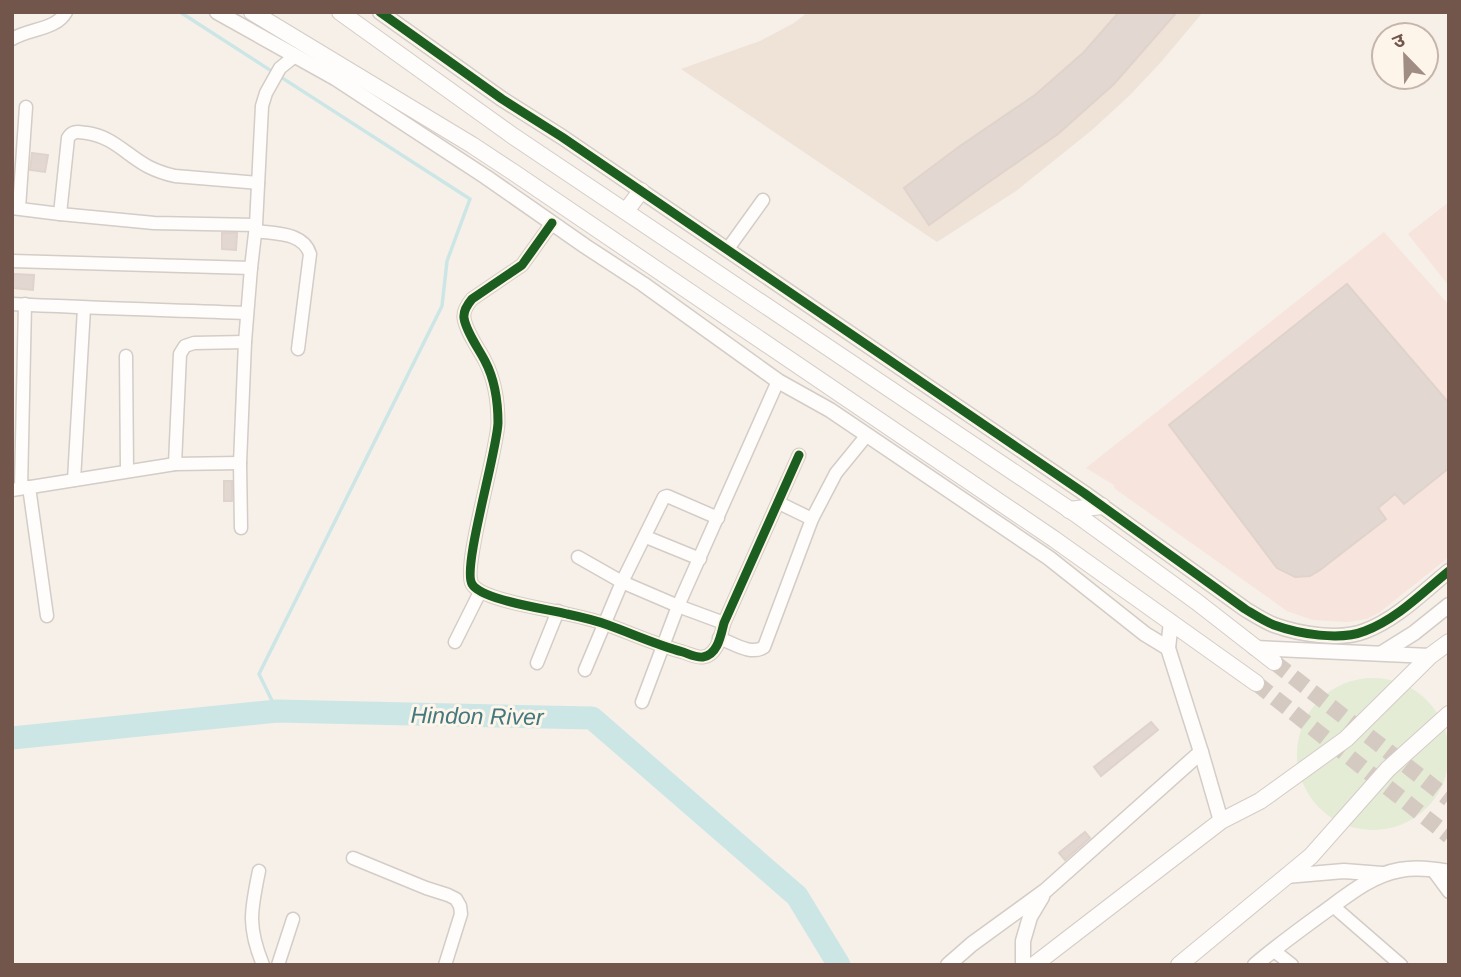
<svg xmlns="http://www.w3.org/2000/svg" width="1461" height="977" viewBox="0 0 1461 977" font-family="Arial,'Noto Sans Devanagari',sans-serif">
  <style>
    .residential { fill: #efe2d7 }
    .commercial { fill: #f6e4dd }
    .green { fill: #e4ecd5 }
    .lines { fill: none; stroke-linecap: round; stroke-linejoin: round }
    .stream { stroke: #cce6e6; stroke-width: 3.5 }
    .river { stroke: #cce6e6; stroke-width: 23 }
    .building { fill: #e2d8d1; stroke: #dfd3cc; stroke-width: 2 }
    .secondary-tunnel { stroke: #d5cac2; stroke-width: 16; stroke-dasharray: 16 8; stroke-linecap: butt }
    .minor-casing { stroke: #d4ccc6; stroke-width: 15 }
    .tertiary-casing { stroke: #d4ccc6; stroke-width: 17 }
    .secondary-casing { stroke: #d5ccc6; stroke-width: 18 }
    .minor { stroke: #fefdfc; stroke-width: 12 }
    .tertiary { stroke: #fefdfc; stroke-width: 14 }
    .secondary { stroke: #fefdfc; stroke-width: 16 }
    .cycleway-casing { stroke: #fef5ea; stroke-width: 13 }
    .cycleway { stroke: #1b5e20; stroke-width: 9 }
    .labels { text-anchor: middle; stroke-width: 6; stroke-linejoin: round; paint-order: stroke }
    .water-label { font-size: 23px; font-style: italic; fill: #43797e; stroke: #fef5ea }
  </style>
  <rect width="100%" height="100%" fill="#f6f0e9"/>
  <path class="residential" d="M808,12h395l-42,50 -31,33 -38,35 -76,61 -79,51 -256,-173 79,-28 34,-18z"/>
  <g class="commercial">
    <path d="M1449,202v84l-41,-52z"/>
    <path d="M1384,232l65,73v252l-69,55 -13,7 -19,3 -35,-2 -26,-9 -173,-123v-3l-28,-17z"/>
  </g>
  <circle class="green" cx="1373" cy="754" r="76"/>
  <g class="lines">
    <path class="stream" d="M180,12l290,187 -23,62 -5,45 -183,368 18,37"/>
    <path class="river" d="M12,738l265,-27 315,7 205,178 42,69"/>
  </g>
  <g class="building">
    <path d="M1119,12h58l-63,72 -56,50 -72,50 -57,41 -25,-37 56,-42 75,-51 49,-43z"/>
    <path d="M32,153l16,2 -3,17 -15,-2z"/>
    <path d="M222,233h15l-1,17 -14,-1z"/>
    <path d="M14,274l20,1 -1,15 -20,-2z"/>
    <path d="M1347,284l102,119v65l-45,36 -9,-10 -17,14 8,11 -66,51 -10,6 -15,1 -18,-9 -108,-143z"/>
    <rect x="224" y="481" width="8" height="20"/>
    <path d="M1151,722l7,8 -57,46 -7,-9z"/>
    <path d="M1085,832l5,6 -25,22 -6,-7z"/>
  </g>
  <g class="lines">
    <g class="secondary-tunnel">
      <path d="M1274,662l175,137"/>
      <path d="M1256,683l193,153"/>
    </g>
    <defs>
      <g id="minor">
        <path d="M12,39c18,-11 44,-9 54,-27"/>
        <path d="M12,208l48,6 94,9 102,2"/>
        <path d="M19,208l7,-101"/>
        <path d="M60,214l8,-76c5,-8 10,-6 19,-5 27,4 39,22 62,34 8,4 17,7 26,9l83,7"/>
        <path d="M552,223l-30,42 -50,34c-5,6 -9,12 -8,19 2,14 15,31 21,43 10,19 13,41 13,62 -1,29 -36,145 -26,161 9,16 75,25 95,30 14,3 28,6 41,11 25,9 49,20 75,27 6,2 14,6 20,5 15,-2 18,-23 21,-34l75,-168"/>
        <path d="M256,231c19,3 47,1 54,23l-12,95"/>
        <path d="M727,250l36,-50"/>
        <path d="M12,261l239,7"/>
        <path d="M12,304c78,4 157,6 235,9"/>
        <path d="M126,356l1,115"/>
        <path d="M175,464l5,-110 5,-8 9,-3 51,-1"/>
        <path d="M74,480l10,-172"/>
        <path d="M29,487l18,129"/>
        <path d="M21,488l4,-184"/>
        <path d="M12,490l163,-26 65,-1"/>
        <path d="M779,503l33,16"/>
        <path d="M241,528l-1,-65 5,-121 6,-74 5,-43 6,-119 4,-13 14,-25 15,-12"/>
        <path d="M646,537l54,22"/>
        <path d="M578,557l44,25 56,24 46,17"/>
        <path d="M719,638c14,5 32,18 45,9l48,-128 24,-46 31,-38"/>
        <path d="M455,642l25,-50"/>
        <path d="M537,663l21,-52"/>
        <path d="M585,670l37,-88 42,-85 3,-1 51,22"/>
        <path d="M642,702l36,-96 100,-225"/>
        <path d="M353,858l73,30 22,7 8,4 4,7 1,8 -16,51"/>
        <path d="M1432,869l17,23"/>
        <path d="M259,871c-8,39 -12,55 4,94"/>
        <path d="M1333,906l68,59"/>
        <path d="M1273,950l19,15"/>
        <path d="M278,965l15,-46"/>
      </g>
      <g id="tertiary">
        <path d="M217,12l118,66 151,99 99,69 58,38 135,97 52,29 219,148 96,76 23,14"/>
        <path d="M380,12l122,87 60,38 522,356 161,116c10,6 19,12 29,16 25,9 66,16 91,6 32,-12 58,-39 84,-60"/>
        <path d="M1171,622l-3,26 33,104 20,69"/>
        <path d="M1255,648l175,8"/>
        <path d="M1382,653l32,-20 35,-28"/>
        <path d="M1286,876l58,-5 38,3"/>
        <path d="M948,965l24,-21 73,-53 156,-139"/>
        <path d="M1023,965v-24l7,-24 12,-20"/>
        <path d="M1255,965c21,-18 43,-34 65,-50 24,-17 50,-40 80,-45 16,-3 33,-1 49,2"/>
      </g>
      <g id="secondary">
        <path d="M252,12l220,133 41,27 541,367 202,144"/>
        <path d="M340,12l173,124 563,378 121,88 77,60"/>
        <path d="M626,211l15,-20"/>
        <path d="M1069,510l33,-4"/>
        <path d="M1034,965l187,-144 39,-20 86,-62 84,-83 19,-14"/>
        <path d="M1179,965l132,-109 77,-87 61,-55"/>
      </g>
    </defs>
    <use href="#minor" class="minor-casing"/>
    <use href="#tertiary" class="tertiary-casing"/>
    <use href="#secondary" class="secondary-casing"/>
    <use href="#minor" class="minor"/>
    <use href="#tertiary" class="tertiary"/>
    <use href="#secondary" class="secondary"/>
    <defs>
      <g id="cycleway">
        <path d="M380,12l122,87 60,38 522,356 161,116c10,6 19,12 29,16 25,9 66,16 91,6 32,-12 58,-39 84,-60"/>
        <path d="M552,223l-30,42 -50,34c-5,6 -9,12 -8,19 2,14 15,31 21,43 10,19 13,41 13,62 -1,29 -36,145 -26,161 9,16 75,25 95,30 14,3 28,6 41,11 25,9 49,20 75,27 6,2 14,6 20,5 15,-2 18,-23 21,-34l75,-168"/>
      </g>
    </defs>
    <use href="#cycleway" class="cycleway-casing"/>
    <use href="#cycleway" class="cycleway"/>
  </g>
  <g class="labels">
    <g class="water-label">
      <text transform="translate(477 716) rotate(1)" y="8">Hindon River</text>
    </g>
  </g>
  <rect width="1461" height="977" fill="none" stroke="#72564b" stroke-width="28"/>
  <g transform="translate(1405 56) rotate(337)"><circle r="33" fill="#fef5ea" stroke="#c6b5aa" stroke-width="2"/>
  <path d="M0-5L12 26L0 18L-12 26Z" fill="#a08c82"/>
  <text y="-10" font-size="19" font-weight="bold" text-anchor="middle" fill="#72564b">उ</text>
  </g>
</svg>
